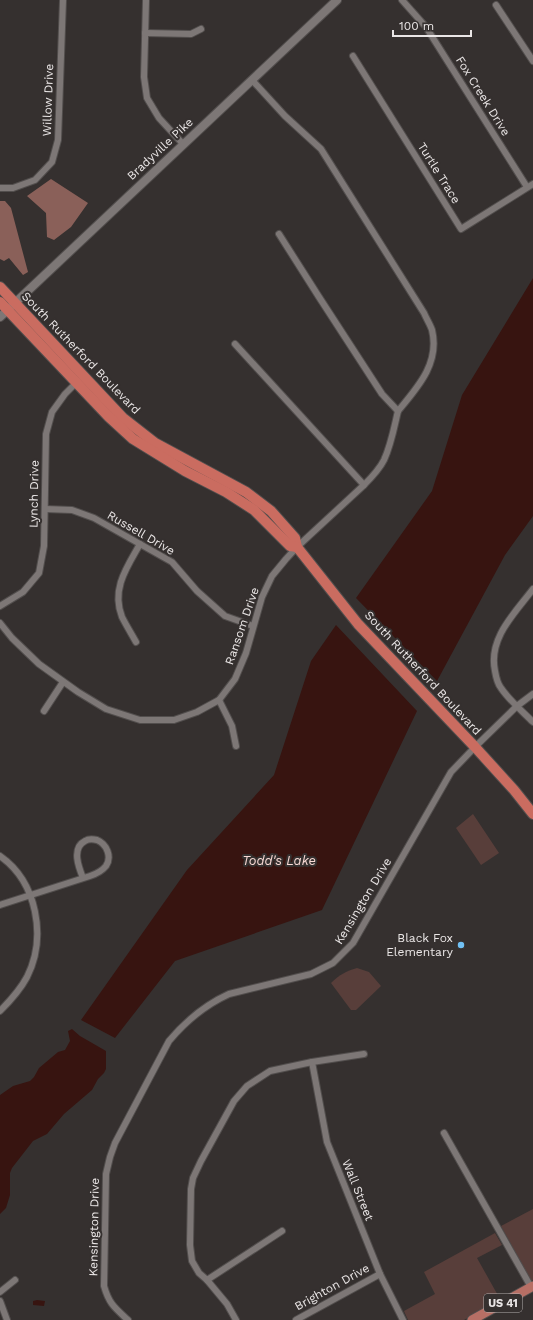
<svg xmlns="http://www.w3.org/2000/svg" width="533" height="1320" viewBox="0 0 533 1320" font-family="'Work Sans',sans-serif">
  <style>
    .green { fill: #583e3a }
    .forest { fill: #8a6059 }
    .water { fill: #371410 }
    .lines { fill: none; stroke-linecap: round; stroke-linejoin: round }
    .minor-casing { stroke: #524e4d; stroke-width: 8 }
    .secondary-casing { stroke: #524e4d; stroke-width: 10 }
    .primary-casing { stroke: #524e4d; stroke-width: 11 }
    .trunk-casing { stroke: #524e4d; stroke-width: 12 }
    .minor { stroke: #7d7776; stroke-width: 6 }
    .secondary { stroke: #7d7776; stroke-width: 8 }
    .primary { stroke: #b76f65; stroke-width: 9 }
    .trunk { stroke: #ca6c60; stroke-width: 10 }
    .poi-dot { fill: #71c1f5; stroke: #35302f; stroke-width: 1.5 }
    .labels { text-anchor: middle; stroke-width: 4; stroke-linejoin: round; paint-order: stroke }
    .shield { fill: #35302f; stroke: #b4afaf; stroke-width: 1 }
    .shield-label { font-size: 11px; font-weight: bold; fill: #eae6e6 }
    .street-label { font-size: 12px; fill: #eae6e6; stroke: #35302f }
    .poi-label { font-size: 12px; fill: #eae6e6; stroke: #35302f; text-anchor: end }
    .water-label { font-size: 13px; font-style: italic; fill: #f9dad5; stroke: #35302f }
  </style>
  <rect width="100%" height="100%" fill="#35302f"/>
  <g class="green">
    <path d="M473,814l26,39 -18,12 -25,-37z"/>
    <path d="M357,968l12,4 12,14 -25,24h-5l-20,-27c8,-8 15,-12 26,-15z"/>
    <path d="M533,1209v71l-2,1 -30,-55z"/>
    <path d="M495,1233l7,12 -25,13 23,41 -36,21h-56l-4,-9 31,-17 -11,-22z"/>
  </g>
  <g class="forest">
    <path d="M51,179l37,24 -17,24 -17,13 -7,-3 -1,-24 -19,-17z"/>
    <path d="M0,201h5l6,7 17,64 -5,3 -14,-17 -5,3 -4,-2z"/>
  </g>
  <g class="water">
    <path d="M533,278v238l-28,39 -68,126 -81,-83 76,-107 30,-96z"/>
    <path d="M336,625l81,86 -95,199 -147,51 -60,77 -34,-18 106,-150 87,-95 37,-114z"/>
    <path d="M72,1029l8,7 26,15v18l-2,4 -6,6 -6,11 -28,24 -17,20 -14,7 -21,27 -2,5v22l-4,13 -6,6v-119l13,-9 17,-5 4,-4 5,-9 19,-16 7,-2 5,-9 -2,-10z"/>
    <path d="M37,1300l8,1 -1,5 -11,-1v-4z"/>
  </g>
  <g class="lines">
    <defs>
      <g id="minor">
        <path d="M146,0l-2,77 3,21 12,20 24,26"/>
        <path d="M402,0l24,27 101,160"/>
        <path d="M496,5l37,56"/>
        <path d="M145,33l46,1 10,-5"/>
        <path d="M353,56l108,173 72,-45"/>
        <path d="M252,80l33,36 36,33 103,164c2,5 6,11 8,17 8,33 -14,57 -34,81l-16,-17 -63,-97 -40,-63"/>
        <path d="M0,188h13l22,-8 17,-18 6,-22 5,-140"/>
        <path d="M235,344l129,141c7,-7 15,-15 20,-25 7,-15 10,-32 14,-49"/>
        <path d="M45,509l27,1 22,8 46,26 32,18 25,29 28,25 28,10"/>
        <path d="M533,589c-18,24 -45,49 -38,82 1,6 2,12 6,17 8,12 21,23 32,34"/>
        <path d="M0,606l23,-14 16,-19 5,-27 2,-112 6,-22 13,-18 13,-13"/>
        <path d="M0,623l12,15 27,26 39,28 28,17 34,11h34l23,-8 22,-12 16,-21 11,-26 16,-56 10,-21 14,-17 11,-12 67,-62"/>
        <path d="M136,642c-5,-9 -10,-17 -14,-25 -11,-28 5,-50 18,-73"/>
        <path d="M219,700l13,26 4,20"/>
        <path d="M44,711l19,-29"/>
        <path d="M0,856c37,26 47,81 27,121 -7,13 -17,24 -27,34"/>
        <path d="M0,905l90,-29c6,-2 12,-5 16,-10 6,-9 1,-22 -9,-26 -4,-1 -9,-1 -12,1 -14,7 -6,27 -2,37"/>
        <path d="M312,1062l15,80 53,132 23,46"/>
        <path d="M444,1133l87,154"/>
        <path d="M207,1280l75,-49"/>
        <path d="M0,1292l15,-12"/>
        <path d="M0,1301l7,19"/>
        <path d="M128,1320c-13,-12 -19,-16 -24,-34l2,-112 4,-17 5,-14 54,-102c16,-19 38,-37 60,-47l82,-20 22,-11 20,-20 98,-171 24,-25 42,-41 16,-12"/>
        <path d="M236,1320l-9,-16 -20,-24 -8,-7 -7,-12 -2,-16 1,-56 2,-11 8,-17 33,-60 13,-15 23,-15 42,-9 52,-8"/>
        <path d="M296,1320l84,-46"/>
      </g>
      <path id="secondary" d="M0,317l337,-317"/>
      <path id="primary" d="M472,1320l61,-34"/>
      <g id="trunk">
        <path d="M0,287l123,131 32,25 91,49 25,19 24,27 2,9 61,77 117,123 39,43 19,24"/>
        <path d="M0,302l109,115 24,22 52,32 41,21 28,18 36,36 7,1"/>
      </g>
    </defs>
    <use href="#minor" class="minor-casing"/>
    <use href="#secondary" class="secondary-casing"/>
    <use href="#primary" class="primary-casing"/>
    <use href="#trunk" class="trunk-casing"/>
    <use href="#minor" class="minor"/>
    <use href="#secondary" class="secondary"/>
    <use href="#primary" class="primary"/>
    <use href="#trunk" class="trunk"/>
  </g>
  <circle class="poi-dot" cx="461" cy="945" r="4"/>
  <g class="labels">
    <rect class="shield" x="484" y="1294" width="38" height="18" rx="3"/>
    <g class="shield-label">
      <text x="503" y="1307">US 41</text>
    </g>
    <g class="street-label">
      <text transform="translate(483 96) rotate(58)" y="4">Fox Creek Drive</text>
      <text transform="translate(48 100) rotate(-88)" y="4">Willow Drive</text>
      <text transform="translate(160 149) rotate(-43)" y="4">Bradyville Pike</text>
      <text transform="translate(439 173) rotate(58)" y="4">Turtle Trace</text>
      <text transform="translate(81 353) rotate(46)" y="4">South Rutherford Boulevard</text>
      <text transform="translate(34 494) rotate(-89)" y="4">Lynch Drive</text>
      <text transform="translate(141 533) rotate(30)" y="4">Russell Drive</text>
      <text transform="translate(242 626) rotate(-71)" y="4">Ransom Drive</text>
      <text transform="translate(423 673) rotate(47)" y="4">South Rutherford Boulevard</text>
      <text transform="translate(363 901) rotate(-59)" y="4">Kensington Drive</text>
      <text transform="translate(358 1190) rotate(68)" y="4">Wall Street</text>
      <text transform="translate(94 1227) rotate(-89)" y="4">Kensington Drive</text>
      <text transform="translate(332 1287) rotate(-29)" y="4">Brighton Drive</text>
    </g>
    <g class="poi-label">
      <text x="453" y="942">Black Fox<tspan x="453" dy="14">Elementary</tspan></text>
    </g>
    <g class="water-label">
      <text x="279" y="865">Todd's Lake</text>
    </g>
  </g>
  <path d="M393 30v6h78v-6" fill="none" stroke="#eae6e6" stroke-width="2"/>
  <text x="399" y="30" font-size="12" fill="#eae6e6" stroke="#35302f" stroke-width="3" paint-order="stroke">100 m</text>
</svg>
